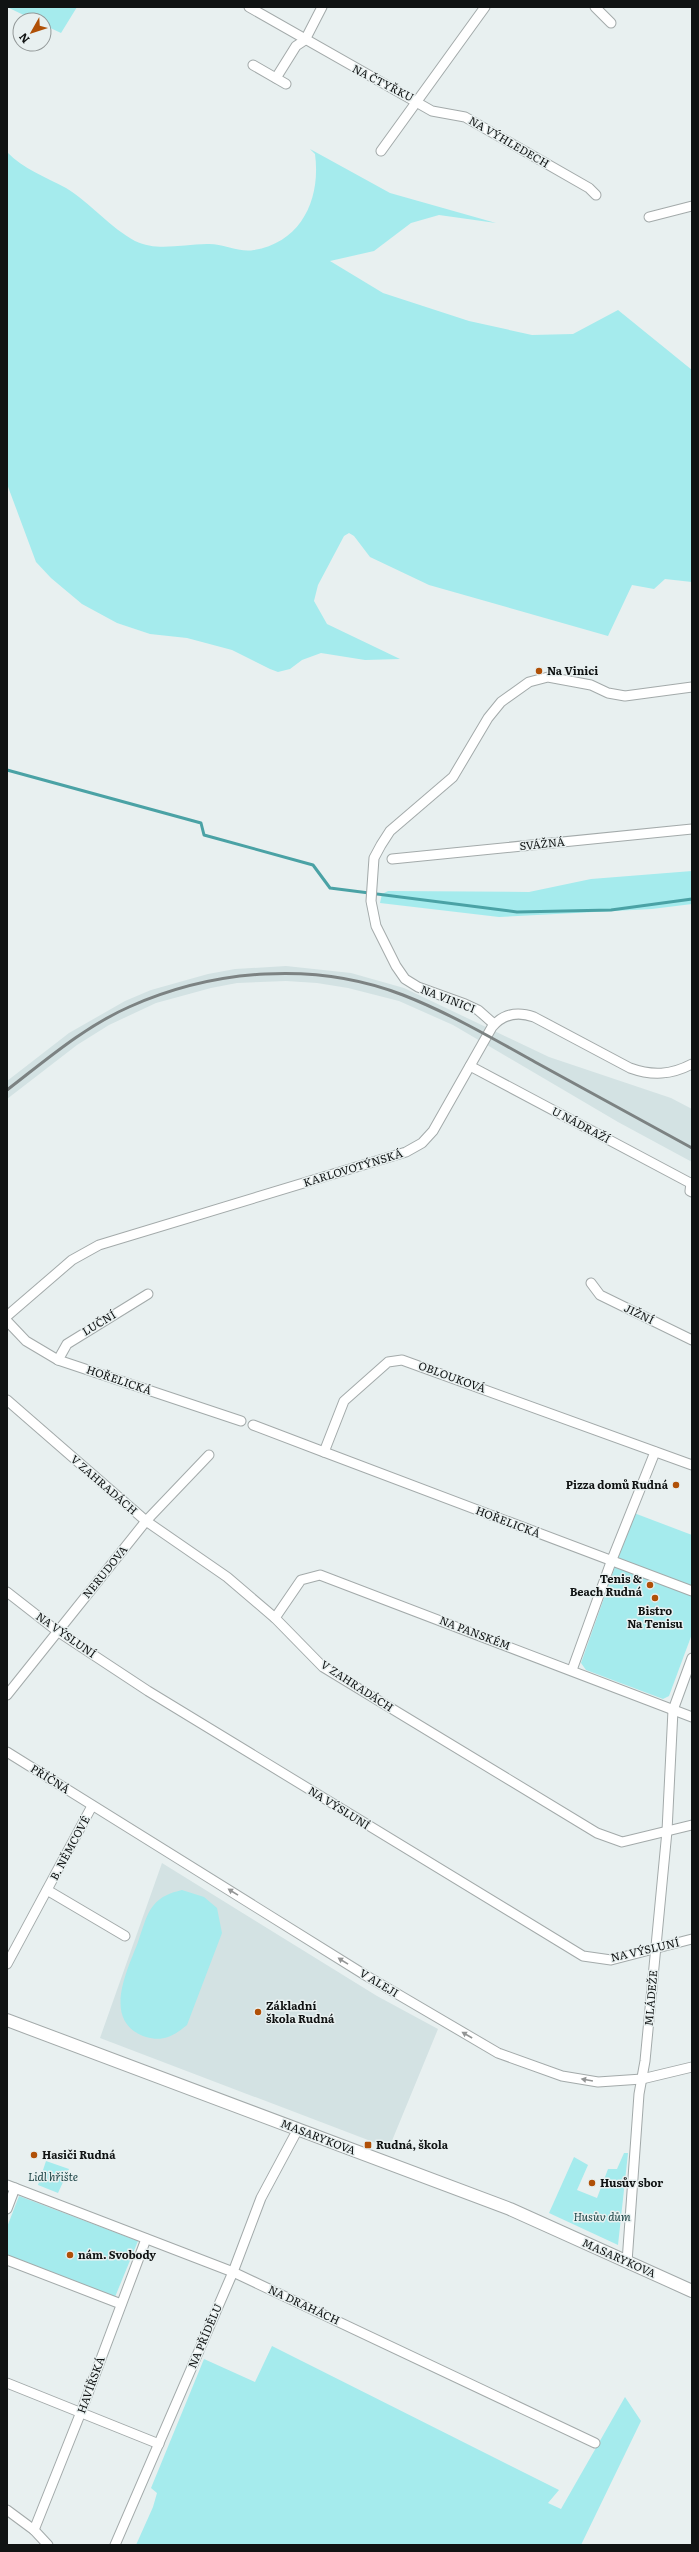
<svg xmlns="http://www.w3.org/2000/svg" width="699" height="2552" viewBox="0 0 699 2552" font-family="Literata,serif">
  <style>
    .built { fill: #d3e2e3 }
    .green { fill: #a5ebed }
    .lines { fill: none; stroke-linecap: round; stroke-linejoin: round }
    .stream { stroke: #4aa2a5; stroke-width: 3 }
    .minor-casing { stroke: #a3aaaa; stroke-width: 11 }
    .major-casing { stroke: #a3aaaa; stroke-width: 14 }
    .minor { stroke: #fff; stroke-width: 9 }
    .major { stroke: #fff; stroke-width: 12 }
    .rail { stroke: #7c8282; stroke-width: 3 }
    .oneway { fill: #939595 }
    .poi-dot { fill: #b05007; stroke: #e8f0f0; stroke-width: 1.5 }
    .labels { text-anchor: middle; stroke-width: 3; stroke-linejoin: round; paint-order: stroke }
    .street-label { font-size: 11px; fill: #101313; stroke: #e8f0f0 }
    .poi-label { font-size: 11px; font-weight: bold; fill: #101313; stroke: #e8f0f0; text-anchor: start }
    .park-label { font-size: 11px; font-style: italic; fill: #143d3f; stroke: #e8f0f0 }
  </style>
  <rect width="100%" height="100%" fill="#e8f0f0"/>
  <g class="built">
    <path d="M286,966l65,7 53,15 145,69 122,41 21,11v53l-74,-40 -165,-97 -54,-24 -51,-13 -31,-5 -31,-2 -49,2 -26,5 -55,15 -47,22 -32,20 -70,54v-18l62,-48 56,-32 26,-11 57,-16 27,-5z"/>
    <path d="M162,1863l215,133 61,33 -49,119 -289,-110z"/>
  </g>
  <g class="green">
    <path d="M7,7h70l-16,26 -17,-8v-5h-10z"/>
    <path d="M310,149l80,44 106,30 -57,-8 -28,8 -37,28 -44,10 53,32 86,28 63,14 41,-1 45,-24 74,60v212l-27,-3 -11,10 -22,-4 -24,51 -179,-51 -59,-28 -16,-21 -5,-3 -5,3 -26,49 -4,16 13,23 73,35 -35,1 -44,-7 -19,7 -12,9 -12,3 -8,-3 -38,-19 -45,-12 -37,-4 -33,-11 -35,-19 -31,-26 -15,-16 -29,-78v-332c16,17 39,25 59,36 23,14 46,41 69,53 23,11 47,3 72,3 15,-1 32,9 47,6 48,-8 67,-52 61,-96z"/>
    <path d="M692,871v33l-40,5 -153,8 -119,-14 2,-9 6,-3 141,1 62,-13z"/>
    <path d="M634,1513l58,22v99l-23,62 -6,3 -77,-29 -5,-7z"/>
    <path d="M182,1890l22,7 13,11 5,25 -35,92c-13,11 -24,17 -41,12 -45,-15 -19,-66 -8,-95 4,-11 8,-28 15,-36 8,-10 17,-13 29,-16z"/>
    <path d="M624,2153h4l-10,92 -69,-32 25,-56 14,8 -11,25 20,8 11,-29h9z"/>
    <path d="M46,2161l23,8 -11,24 -20,-8z"/>
    <path d="M19,2196l119,45 -23,56 -108,-41v-29z"/>
    <path d="M272,2346l287,144 -11,13 13,6 64,-112 16,24 -60,124h-445l17,-38 4,-14 -6,-5 53,-129 51,23z"/>
  </g>
  <g class="lines">
    <path class="stream" d="M7,770l194,53 3,12 109,30 17,23 187,24 94,-2 81,-11"/>
    <defs>
      <g id="minor">
        <path d="M249,7l183,104 33,6 124,71 7,7"/>
        <path d="M595,7l16,16"/>
        <path d="M253,65l33,19"/>
        <path d="M276,78l20,-32 9,-6 17,-33"/>
        <path d="M381,151l104,-144"/>
        <path d="M649,217l43,-11"/>
        <path d="M392,859l300,-30"/>
        <path d="M494,1024l-16,-14 -13,-6 -47,-17 -13,-8 -9,-13 -20,-40 -5,-25 3,-43 7,-13 9,-14 63,-54 35,-59 13,-16 28,-20 19,-5 43,8 17,8 17,3 67,-9"/>
        <path d="M470,1066l222,118"/>
        <path d="M691,1183l-1,8 2,1"/>
        <path d="M591,1283l9,12 92,45"/>
        <path d="M7,1316l65,-56 27,-15 307,-93 16,-9 11,-12 59,-104c11,-13 25,-16 42,-10l96,51c22,8 41,7 62,-4"/>
        <path d="M7,1321l19,20 32,19 183,61"/>
        <path d="M58,1360l9,-16 81,-50"/>
        <path d="M7,1400l139,121 81,56 48,41 48,49 274,166 25,9 70,-17"/>
        <path d="M253,1425l71,27 20,-51 44,-39 14,-2 290,105"/>
        <path d="M324,1452l368,139"/>
        <path d="M7,1592l50,39 91,60 435,265 28,4 81,-21"/>
        <path d="M275,1618l26,-38 19,-5 372,142"/>
        <path d="M572,1670l39,-108 44,-110"/>
        <path d="M7,1695l139,-174 63,-66"/>
        <path d="M7,1752l358,223 133,78 64,23 36,6 44,-3 50,-12"/>
        <path d="M47,1890l78,46"/>
        <path d="M7,1964l85,-158"/>
        <path d="M7,2185l226,87 362,171"/>
        <path d="M7,2209l8,-21"/>
        <path d="M7,2260l114,44"/>
        <path d="M627,2262l12,-168 6,-33 22,-230 6,-121 19,-52"/>
        <path d="M7,2383l152,61"/>
        <path d="M7,2510l27,20 14,15"/>
        <path d="M34,2530l47,-118 65,-173"/>
        <path d="M115,2545l118,-273 28,-74 37,-69"/>
      </g>
      <path id="major" d="M7,2020l503,189 182,82"/>
    </defs>
    <use href="#minor" class="minor-casing"/>
    <use href="#major" class="major-casing"/>
    <use href="#minor" class="minor"/>
    <use href="#major" class="major"/>
    <path class="rail" d="M7,1090c39,-30 77,-63 122,-83 85,-38 187,-46 274,-12 46,18 89,43 132,67 52,29 105,57 157,86"/>
  </g>
  <defs><path id="oneway-solid" d="M-6-.8H1V-3.2L6.5 0L1 3.2V.8H-6Z"/></defs>
  <g class="oneway">
    <use href="#oneway-solid" transform="translate(233 1892) rotate(-148)"/>
    <use href="#oneway-solid" transform="translate(343 1961) rotate(-148)"/>
    <use href="#oneway-solid" transform="translate(467 2035) rotate(-150)"/>
    <use href="#oneway-solid" transform="translate(587 2080) rotate(-170)"/>
  </g>
  <g class="poi-dot">
    <circle cx="539" cy="671" r="4"/>
    <circle cx="676" cy="1485" r="4"/>
    <circle cx="650" cy="1585" r="4"/>
    <circle cx="655" cy="1598" r="4"/>
    <circle cx="258" cy="2012" r="4"/>
    <rect x="364" y="2141" width="8" height="8" rx="2"/>
    <circle cx="34" cy="2155" r="4"/>
    <circle cx="592" cy="2183" r="4"/>
    <circle cx="70" cy="2255" r="4"/>
  </g>
  <g class="labels">
    <g class="street-label">
      <text transform="translate(383 83) rotate(27)" y="4">NA ČTYŘKU</text>
      <text transform="translate(509 142) rotate(30)" y="4">NA VÝHLEDECH</text>
      <text transform="translate(542 844) rotate(-6)" y="4">SVÁŽNÁ</text>
      <text transform="translate(448 999) rotate(21)" y="4">NA VINICI</text>
      <text transform="translate(581 1125) rotate(28)" y="4">U NÁDRAŽÍ</text>
      <text transform="translate(353 1168) rotate(-17)" y="4">KARLOVOTÝNSKÁ</text>
      <text transform="translate(639 1314) rotate(26)" y="4">JIŽNÍ</text>
      <text transform="translate(99 1323) rotate(-31)" y="4">LUČNÍ</text>
      <text transform="translate(452 1377) rotate(20)" y="4">OBLOUKOVÁ</text>
      <text transform="translate(119 1380) rotate(19)" y="4">HOŘELICKÁ</text>
      <text transform="translate(104 1485) rotate(41)" y="4">V ZAHRADÁCH</text>
      <text transform="translate(508 1522) rotate(21)" y="4">HOŘELICKÁ</text>
      <text transform="translate(105 1572) rotate(-51)" y="4">NERUDOVA</text>
      <text transform="translate(475 1633) rotate(21)" y="4">NA PANSKÉM</text>
      <text transform="translate(66 1635) rotate(35)" y="4">NA VÝSLUNÍ</text>
      <text transform="translate(357 1686) rotate(33)" y="4">V ZAHRADÁCH</text>
      <text transform="translate(50 1779) rotate(32)" y="4">PŘÍČNÁ</text>
      <text transform="translate(339 1808) rotate(32)" y="4">NA VÝSLUNÍ</text>
      <text transform="translate(70 1848) rotate(-62)" y="4">B. NĚMCOVÉ</text>
      <text transform="translate(645 1950) rotate(-13)" y="4">NA VÝSLUNÍ</text>
      <text transform="translate(379 1983) rotate(31)" y="4">V ALEJI</text>
      <text transform="translate(651 1998) rotate(-85)" y="4">MLÁDEŽE</text>
      <text transform="translate(318 2137) rotate(21)" y="4">MASARYKOVA</text>
      <text transform="translate(619 2258) rotate(24)" y="4">MASARYKOVA</text>
      <text transform="translate(304 2305) rotate(25)" y="4">NA DRAHÁCH</text>
      <text transform="translate(205 2336) rotate(-67)" y="4">NA PŘÍDĚLU</text>
      <text transform="translate(91 2385) rotate(-70)" y="4">HAVÍŘSKÁ</text>
    </g>
    <g class="poi-label">
      <text x="547" y="675">Na Vinici</text>
      <text x="668" y="1489" text-anchor="end">Pizza domů Rudná</text>
      <text x="642" y="1583" text-anchor="end">Tenis &amp;<tspan x="642" dy="13">Beach Rudná</tspan></text>
      <text x="655" y="1615" text-anchor="middle">Bistro<tspan x="655" dy="13">Na Tenisu</tspan></text>
      <text x="266" y="2010">Základní<tspan x="266" dy="13">škola Rudná</tspan></text>
      <text x="376" y="2149">Rudná, škola</text>
      <text x="42" y="2159">Hasiči Rudná</text>
      <text x="600" y="2187">Husův sbor</text>
      <text x="78" y="2259">nám. Svobody</text>
    </g>
    <g class="park-label">
      <text x="53" y="2181">Lidl hřište</text>
      <text x="602" y="2221">Husův dům</text>
    </g>
  </g>
  <rect width="699" height="2552" fill="none" stroke="#101313" stroke-width="16"/>
  <g transform="translate(32 32) rotate(231)"><circle r="19" fill="#e8f0f0" stroke="#929898"/>
  <path d="M0-3L7 15L0 10L-7 15Z" fill="#b05007"/>
  <text y="-6" font-size="11" font-weight="bold" text-anchor="middle" fill="#101313">N</text>
  </g>
</svg>
